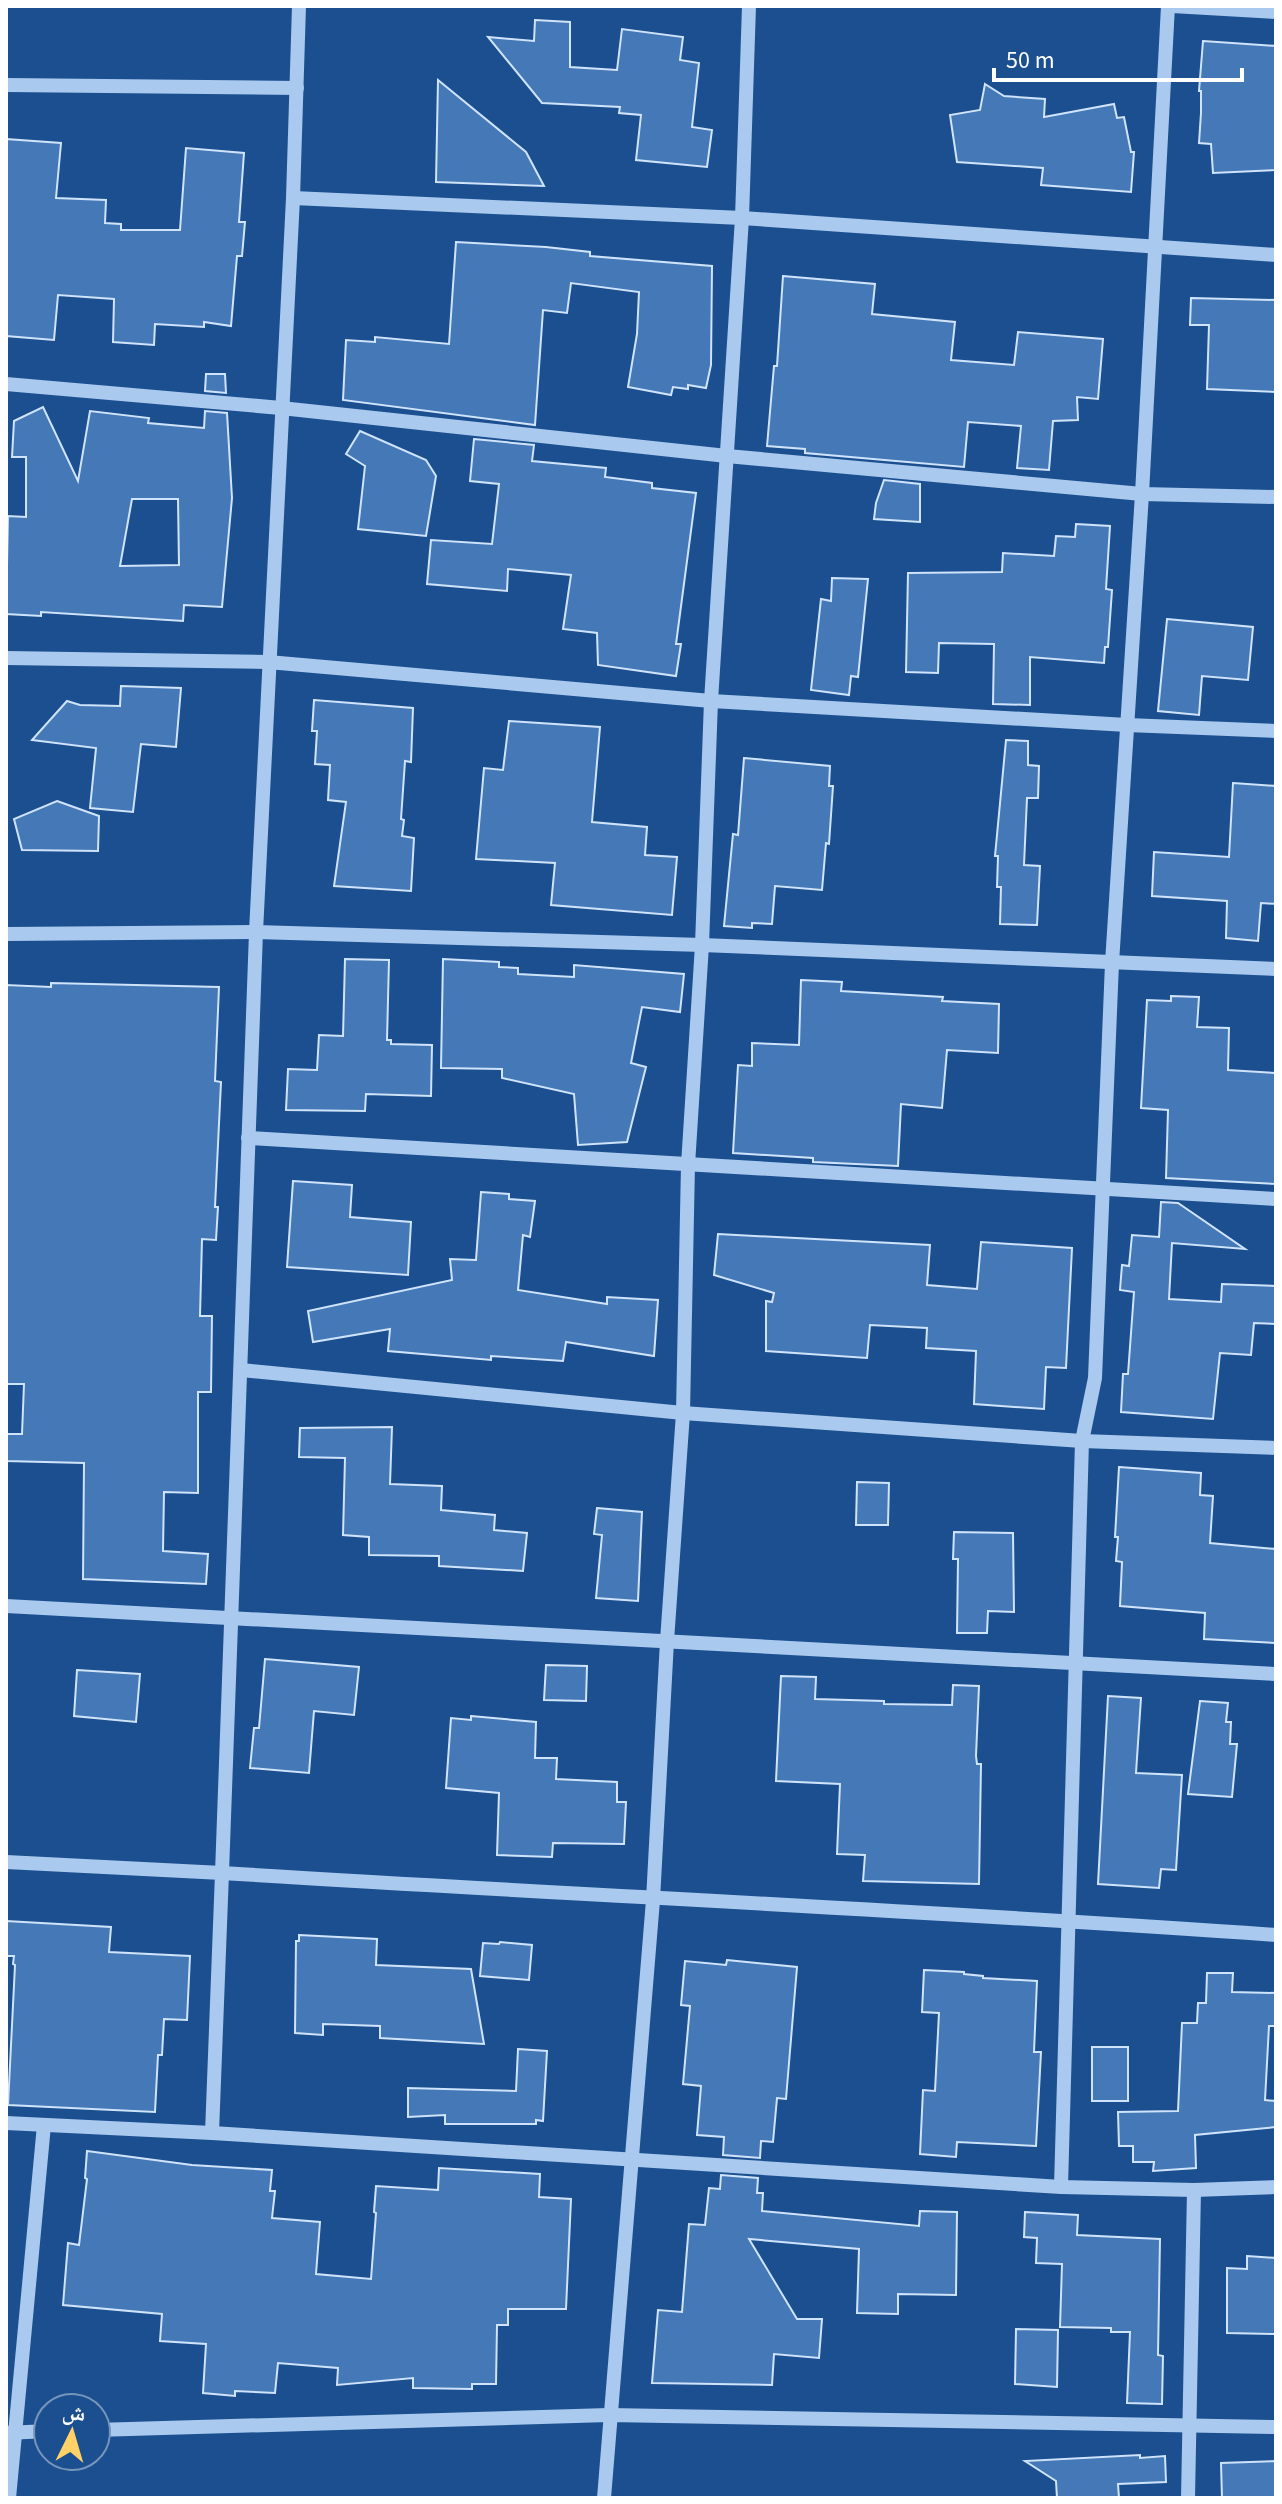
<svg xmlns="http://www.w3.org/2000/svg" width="1282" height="2504" viewBox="0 0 1282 2504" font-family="'Source Sans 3','Noto Naskh Arabic',sans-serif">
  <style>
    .building { fill: #4478b7; stroke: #cfe3fa; stroke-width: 2; fill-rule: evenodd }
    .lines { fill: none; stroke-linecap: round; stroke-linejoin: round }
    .minor { stroke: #a9c9ee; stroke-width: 14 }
  </style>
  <rect width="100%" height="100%" fill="#1b4f8f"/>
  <g class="building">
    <path d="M535,20l35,2v45l47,3 5,-41 61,8 -3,23 19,3 -7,64 20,3 -5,37 -71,-7 5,-45 -22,-2 1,-6 -78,-4 -54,-66 46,4z"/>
    <path d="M1203,41l73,5v124l-63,3 -2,-29 -12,-1 2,-30v-22h-2z"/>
    <path d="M438,80l88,72 18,34 -108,-4z"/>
    <path d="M985,84l19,12 41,3 -1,18 70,-13 3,14 7,-1 7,35h3l-3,40 -90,-7 2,-17 -86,-6 -7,-47 30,-5z"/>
    <path d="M6,139l55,4 -5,55 50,2 -1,23 16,1v6h59l6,-82 58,5 -5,69h6l-3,34h-5l-6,70 -27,-4v5l-49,-3 -1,21 -41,-3 1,-43 -56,-4 -4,45 -48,-4z"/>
    <path d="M456,242l90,5 44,5v4l122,10 -1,99 -5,23 -18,-3v4l-15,-2 -2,8 -43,-8 9,-53 2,-42 -68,-9 -4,30 -24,-3 -8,115 -192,-25 3,-60 29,2v-5l74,7z"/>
    <path d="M783,276l92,8 -3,30 83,8 -4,38 63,5 4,-33 85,7 -5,60 -21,-2 1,23 -25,1 -4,49 -32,-2 4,-42 -53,-4 -4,45 -159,-14v-4l-38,-3 7,-80h3z"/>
    <path d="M1191,298l85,2v92l-69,-3 2,-64h-19z"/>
    <path d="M206,374h19l1,19 -21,-2z"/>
    <path d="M43,407l35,74 12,-70 59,7 -1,5 56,5 1,-17 22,2 5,85 -10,109 -38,-2 -1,16 -142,-9v4l-35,-2 2,-98 18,1v-60h-14l2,-36zM132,499h46l1,66 -59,1z"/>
    <path d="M360,431l66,29 10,16 -10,60 -68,-7 7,-63 -19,-12z"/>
    <path d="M474,439l60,6 -2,16 74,7 -1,9 47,6v5l44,5 -20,151h5l-5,32 -78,-11 -1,-32 -34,-4 8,-54 -63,-6 -1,22 -80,-7 4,-44 61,4 7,-60 -29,-3z"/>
    <path d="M884,480l36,4v38l-46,-3 2,-16z"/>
    <path d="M1076,524l34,2 -4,63 6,1 -4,57h-3l-1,16 -74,-6v48l-37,-1 1,-60 -55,-1 -1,30 -32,-1 2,-99 94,-1 1,-19 51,3 2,-20 19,1z"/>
    <path d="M832,578l36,1 -10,98 -7,-1 -2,19 -38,-5 10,-91 10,2z"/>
    <path d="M1167,619l86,8 -5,53 -46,-4 -3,39 -41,-4z"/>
    <path d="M121,686l60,2 -5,59 -35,-3 -8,68 -43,-4 6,-60 -64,-8 35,-39 13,4 40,1z"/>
    <path d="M314,700l99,8 -2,54 -6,-1 -4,58 3,1 -2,16 12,2 -3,53 -77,-5 12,-84 -18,-2 2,-35 -15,-1 2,-33h-5z"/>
    <path d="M509,721l91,6 -8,95 55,5 -2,28 32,2 -5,58 -121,-10 4,-42 -79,-4 8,-91 19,2z"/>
    <path d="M1006,740l22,1v24l11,1 -1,32h-11l-3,67 16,1 -3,59 -37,-1 1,-37h-4l1,-31h-3z"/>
    <path d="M744,758l86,8 -1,20h4l-4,58 -3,-1 -4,47 -47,-4 -3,38 -20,-1v5l-28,-2 9,-92 5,1z"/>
    <path d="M1233,783l43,3v118l-15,-1 -3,38 -32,-3 1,-37 -75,-5 2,-44 75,5z"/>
    <path d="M57,801l42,15 -1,35 -76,-1 -8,-31z"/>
    <path d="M345,959l44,1 -2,80h4v4l41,1 -1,51 -65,-2 -1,17 -79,-1 2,-41 29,1 2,-35 24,1z"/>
    <path d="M443,959l56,3v5l19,1v6l56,3v-12l110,9 -4,38 -38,-5 -11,56 15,4 -19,75 -49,3 -4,-51 -72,-16v-9l-61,-1z"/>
    <path d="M801,980l41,2 -1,9 102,6 -1,4 57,3 -1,49 -51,-3 -5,58 -41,-4 -3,62 -85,-4v-4l-80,-5 5,-88 14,1v-23l47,2z"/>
    <path d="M51,983l168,4 -4,94 6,1 -6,125h3l-2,33 -14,-1 -2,77h12l-1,76h-13v101l-34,-1 -1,59 45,3 -2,30 -123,-5 1,-116 -78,-2v-27h16l2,-50h-18v-399l45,2z"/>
    <path d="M1171,996l28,1 -2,30 32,1 -1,42 47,3 1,111 -110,-6 2,-68 -27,-2 6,-108 24,1z"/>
    <path d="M293,1181l59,4 -2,32 61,5 -3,53 -121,-8z"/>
    <path d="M481,1192l28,2v5l26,2 -5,36 -7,-2 -5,55 89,14v-7l51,3 -4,56 -88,-14 -3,19 -72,-5v4l-103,-9 2,-22 -77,13 -5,-31 144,-31 -2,-21 26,1z"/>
    <path d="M1161,1202l17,1 67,46 -73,-6 -3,56 52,3 1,-18 54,2v38l-22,-1 -3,32 -31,-2 -7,66 -92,-7 2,-38h5l6,-82 -14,-2 2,-25 7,1 3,-31 27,2z"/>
    <path d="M718,1234l212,11 -3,40 50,4 4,-47 91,6 -6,120 -20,-1 -2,42 -70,-5 2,-53 -50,-3 1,-20 -57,-3 -3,33 -101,-7v-50l6,1 2,-9 -60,-18z"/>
    <path d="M392,1427l-2,57 52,2 -1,24 54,5 -1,15 33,3 -4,38 -84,-5v-10l-70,-1v-18l-26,-2 2,-77 -46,-1 1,-29z"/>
    <path d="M1119,1467l82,6 -1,22 13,1 -3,47 66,6v94l-72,-4 1,-26 -85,-7 2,-44 -6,-1 2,-24h-3z"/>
    <path d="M857,1482l32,1 -1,42h-32z"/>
    <path d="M597,1508l45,4 -4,89 -42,-3 6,-63 -8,-1z"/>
    <path d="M954,1532l59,1 1,79 -26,-1 -1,22h-30l1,-74h-5z"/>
    <path d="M265,1659l94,8 -5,48 -40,-4 -5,62 -59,-5 4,-40h5z"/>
    <path d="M546,1665l41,1 -1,35 -42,-1z"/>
    <path d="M77,1670l63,4 -4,48 -62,-6z"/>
    <path d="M781,1676l35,1 -1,22 69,2v3l68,1 1,-20 26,1 -3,70 1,8h4l-2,120 -116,-3 2,-26 -28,-1 3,-70 -64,-3z"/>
    <path d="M1108,1696l33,2 -5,75 46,2 -6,95 -15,-1 -2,19 -61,-4z"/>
    <path d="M1200,1701l28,2 -2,19h5l-1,22h7l-5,53 -44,-3z"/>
    <path d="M471,1716l65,6 -1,36h22l-1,21 61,3v20h9l-2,42 -71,-1 -1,14 -55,-2 2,-62 -53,-5 5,-70 20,2z"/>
    <path d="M6,1921l105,6 -2,25 81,4 -3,64 -23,-1 -2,36h-4l-3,57 -147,-7 7,-140 -2,-1 1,-8h-8z"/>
    <path d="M299,1935l78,4 -1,26 95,4 13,75 -104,-6v-12l-57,-2v11l-28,-2 1,-92h3z"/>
    <path d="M500,1942l32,3 -3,35 -49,-4 3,-33 16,1z"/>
    <path d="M727,1960l70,7 -11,132 -9,-1 -4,44 -12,-1 -1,17 -37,-3 1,-18 -27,-2 4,-49 -18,-2 7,-78 -9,-1 4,-44 41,4z"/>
    <path d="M924,1970l40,2v2l19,2v2l54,3 -3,71h7l-5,94 -79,-4 -1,15 -36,-3 3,-64 12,1 4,-78 -17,-1z"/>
    <path d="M1207,1973h26l-1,19 44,1 -1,33h-6l-4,74 11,1v26l-81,8 1,33 -43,3 1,-9h-21v-16h-14l-1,-34 60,-1 4,-88h15l1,-20h8z"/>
    <rect x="1092" y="2047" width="36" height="54"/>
    <path d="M518,2049l29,2 -4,70 -7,-1v4h-91v-9l-37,2v-29l108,3z"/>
    <path d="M87,2151l105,14 80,5 -2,21h5l-3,27 48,4 -4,52 55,5 5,-66 -2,-1 2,-26 62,4 1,-22 101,6 -1,23 32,2 -5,110h-58v16h-11l-1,59h-24v5l-59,-1v-10l-76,7 1,-17 -60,-5 -3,30 -40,-2v5l-32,-3 3,-49 -46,-3 2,-27 -99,-9 5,-62 11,2 8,-66 -2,-1z"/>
    <path d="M721,2175l37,3 -1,15h6l-1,18 157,15 1,-15 37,1 -1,83 -58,-1v20l-41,-1 2,-64 -110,-10 48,80h25l-3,39 -45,-4 -2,31 -120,-2 6,-73 24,2 7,-88 16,1 4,-37 11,1z"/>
    <path d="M1025,2212l53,3 -1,20 83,4 -2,116 5,1 -1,48 -35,-1 3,-71h-19v-4l-51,-1 2,-63 -26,-1 1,-25 -13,-1z"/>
    <path d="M1247,2256l29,2v76l-49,-1v-65l20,1z"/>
    <path d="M1016,2329l42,1 -1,57 -42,-3z"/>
    <path d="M1140,2455v3l25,-2 1,26 -48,2 1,14h-62l-1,-17 -31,-20z"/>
    <path d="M1276,2461v37h-54l-1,-35z"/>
  </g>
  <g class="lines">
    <g class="minor">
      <path d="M299,6l-6,192 -37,734 -34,941c351,22 703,37 1054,62"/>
      <path d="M1172,6l104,6"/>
      <path d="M6,85l291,3"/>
      <path d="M293,198l449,20 534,37"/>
      <path d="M6,384l275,24 446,48 415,38 134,3"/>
      <path d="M6,658l262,4 443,39 416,24 149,6"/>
      <path d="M6,934l250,-2 446,13 574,24"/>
      <path d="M248,1138l1028,61"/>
      <path d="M241,1370l442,43 399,28 194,7"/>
      <path d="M6,1606l1270,68"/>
      <path d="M6,1862l216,11 -10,260"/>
      <path d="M6,2123l206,10 849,54 133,3 82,-3"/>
      <path d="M1061,2187l21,-746 13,-63 17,-415 30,-469 26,-488"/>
      <path d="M96,2430l513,-15 667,12"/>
      <path d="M6,2433l42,-2"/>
      <path d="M9,2498l35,-373"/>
      <path d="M604,2498l49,-598 14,-259 16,-228 5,-248 14,-220 9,-244 31,-483 7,-212"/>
      <path d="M1188,2498l6,-308"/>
    </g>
  </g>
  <rect width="1282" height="2504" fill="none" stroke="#ffffff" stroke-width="16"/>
  <g transform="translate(72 2432) rotate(5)"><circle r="38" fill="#1b4f8f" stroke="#7695bc" stroke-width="2"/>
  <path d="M0-6L14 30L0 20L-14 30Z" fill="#ffd166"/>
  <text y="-12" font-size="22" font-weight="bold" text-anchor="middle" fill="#ffffff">ش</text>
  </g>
  <path d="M994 68v12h248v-12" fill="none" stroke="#ffffff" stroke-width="4"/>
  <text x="1006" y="68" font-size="24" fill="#ffffff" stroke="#1b4f8f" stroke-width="6" paint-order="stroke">50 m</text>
</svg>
